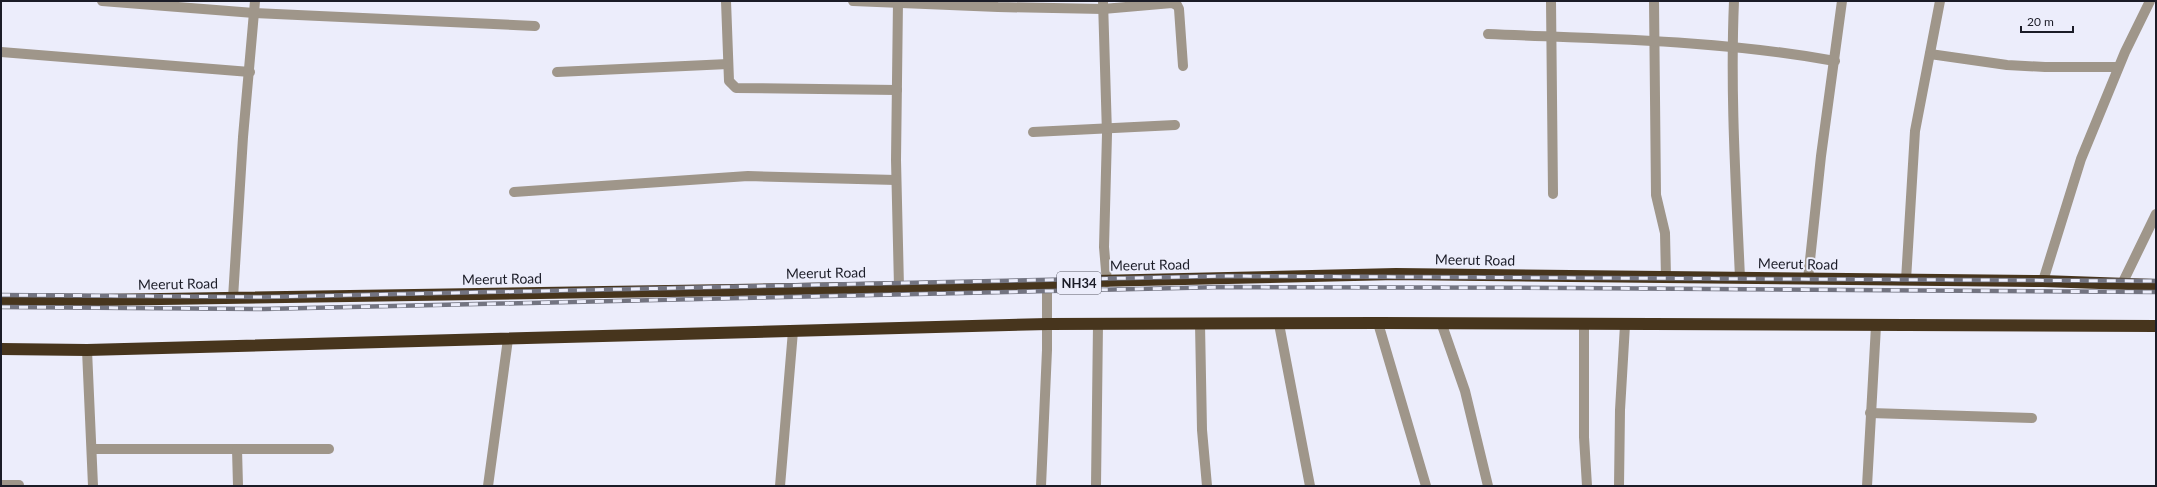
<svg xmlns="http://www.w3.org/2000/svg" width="2157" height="487" viewBox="0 0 2157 487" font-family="Lato,sans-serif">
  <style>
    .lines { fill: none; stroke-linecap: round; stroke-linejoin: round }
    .minor { stroke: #9f968a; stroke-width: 10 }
    .highway { stroke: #47351d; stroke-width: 12 }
    .rail-casing { stroke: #737481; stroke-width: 4.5 }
    .rail { stroke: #ecedfb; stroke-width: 3; stroke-dasharray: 9; stroke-linecap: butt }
    .labels { text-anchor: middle; stroke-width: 4; stroke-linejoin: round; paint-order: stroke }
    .shield { fill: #ecedfb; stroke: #5a5b67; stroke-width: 1 }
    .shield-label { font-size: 13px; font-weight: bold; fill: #1b1c27 }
    .street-label { font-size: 14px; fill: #1b1c27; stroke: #ecedfb }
  </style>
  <rect width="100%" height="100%" fill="#ecedfb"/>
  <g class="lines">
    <g class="minor">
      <path d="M102,1l152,12 281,13"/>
      <path d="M726,1l3,80 7,7 161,2"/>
      <path d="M853,1l145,6 105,2 69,-6 5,2 2,4 4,57"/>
      <path d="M898,1l-2,159 3,127"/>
      <path d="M1103,1l4,133 -3,113 3,35"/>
      <path d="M1551,1l2,193"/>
      <path d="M1654,1l2,194 9,38 1,44"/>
      <path d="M1734,1c-4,92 2,185 6,277"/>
      <path d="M1488,34c116,5 232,6 347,27"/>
      <path d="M1,52l249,20"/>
      <path d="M1930,54l77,11 38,2h73"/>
      <path d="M557,72l171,-8"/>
      <path d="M1033,132l142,-7"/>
      <path d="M514,192l234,-16 148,4"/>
      <path d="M1808,279l13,-123 21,-155"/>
      <path d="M1906,280l9,-149 25,-130"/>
      <path d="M2043,281l38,-122 44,-107 25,-51"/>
      <path d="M2122,284l34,-70"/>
      <path d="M233,298l10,-161 12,-136"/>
      <path d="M1378,323l48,163"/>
      <path d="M1200,324l2,106 5,56"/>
      <path d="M1279,324l31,162"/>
      <path d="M1442,325l23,66 23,95"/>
      <path d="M1584,325v112l3,49"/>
      <path d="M87,350l6,136"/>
      <path d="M1870,413l162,5"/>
      <path d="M93,449h236"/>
      <path d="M237,449l1,37"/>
      <path d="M1,485h18"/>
      <path d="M488,486l20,-147"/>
      <path d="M780,486l13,-155"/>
      <path d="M1041,486l6,-136v-65"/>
      <path d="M1096,486l2,-162"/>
      <path d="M1619,486l1,-76 5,-85"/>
      <path d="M1867,486l9,-160"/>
    </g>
    <g class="highway">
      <path d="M1,299l97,1 949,-15 49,-4 300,-7 647,7 113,4"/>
      <path d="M1,349l86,1 961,-26 330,-1 778,3"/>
    </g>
    <defs>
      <g id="rail">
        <path d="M1,295l263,2 960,-21 932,5"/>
        <path d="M1,307l263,2 960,-22 347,1 585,4"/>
      </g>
    </defs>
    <use href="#rail" class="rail-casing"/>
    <use href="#rail" class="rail"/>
  </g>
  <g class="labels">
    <rect class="shield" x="1057" y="272" width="44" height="22" rx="3"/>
    <g class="shield-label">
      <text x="1079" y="288">NH34</text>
    </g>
    <g class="street-label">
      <text transform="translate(1475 260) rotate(1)" y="5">Meerut Road</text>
      <text transform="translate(1798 264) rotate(1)" y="5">Meerut Road</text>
      <text transform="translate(1150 265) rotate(-1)" y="5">Meerut Road</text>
      <text transform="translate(826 273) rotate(-1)" y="5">Meerut Road</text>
      <text transform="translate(502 279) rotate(-1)" y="5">Meerut Road</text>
      <text transform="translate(178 284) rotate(-1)" y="5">Meerut Road</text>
    </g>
  </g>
  <rect width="2157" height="487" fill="none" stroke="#1b1c27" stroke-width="4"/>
  <path d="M2021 26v6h52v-6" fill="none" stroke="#1b1c27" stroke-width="2"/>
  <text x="2027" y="26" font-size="12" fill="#1b1c27" stroke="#ecedfb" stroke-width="3" paint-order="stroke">20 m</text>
</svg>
